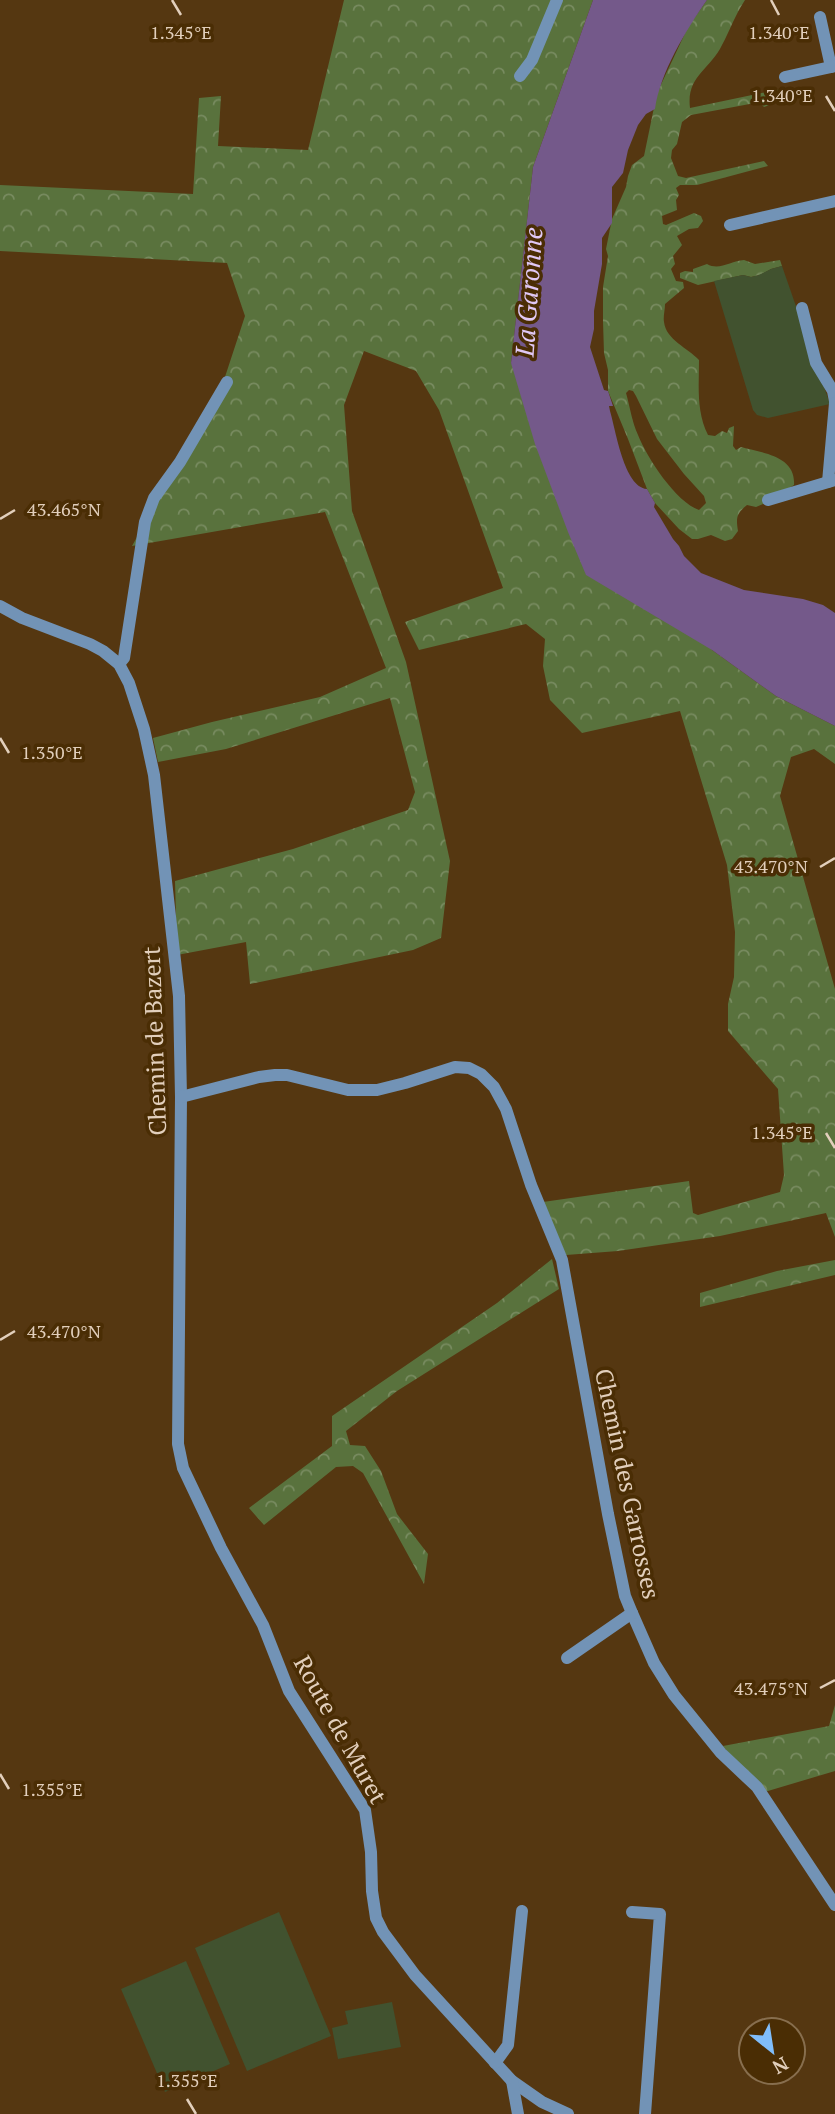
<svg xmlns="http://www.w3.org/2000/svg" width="835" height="2114" viewBox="0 0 835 2114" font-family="'PT Serif',serif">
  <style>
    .forest { fill: url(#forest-crowns); fill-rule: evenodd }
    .garden { fill: #41522f }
    .water { fill: #74598a }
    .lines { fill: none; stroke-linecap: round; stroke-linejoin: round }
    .minor { stroke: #7293b6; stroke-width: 12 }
    .ticks { fill: none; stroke: #e2cfbc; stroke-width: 2.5 }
    .labels { text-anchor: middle; stroke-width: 7; stroke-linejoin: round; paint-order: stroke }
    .street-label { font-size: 24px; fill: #e2cfbc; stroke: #4a2d04 }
    .water-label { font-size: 26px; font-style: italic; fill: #e0c8f5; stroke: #4a2d04 }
    .ticks-label { font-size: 18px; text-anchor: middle; fill: #e2cfbc; stroke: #4a2d04; stroke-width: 7; stroke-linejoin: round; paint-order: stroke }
  </style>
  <defs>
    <pattern id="forest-crowns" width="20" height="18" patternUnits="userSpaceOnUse" patternTransform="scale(1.75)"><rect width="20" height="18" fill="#59723d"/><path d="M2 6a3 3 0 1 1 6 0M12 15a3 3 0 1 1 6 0" fill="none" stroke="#788b60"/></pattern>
  </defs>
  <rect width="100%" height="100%" fill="#553711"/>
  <g class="forest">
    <path d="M344,0h249l-60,167 -22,196 201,287 64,46 59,30v38l-21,-15 -23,8 -11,39 55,193v248l-9,-24 -106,23 -102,15 -52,4 -23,-53 146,-21 4,32 5,2 82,-23 4,-17 -6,-86 -50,-58v-27l6,-27 1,-45 -8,-67 -47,-154 -98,22 -32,-33 -7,-34 2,-27 -19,-15 -107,26 -14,-28 98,-34 -64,-178 -23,-39 -52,-20 -20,54 8,106 54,151 44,199 -9,77 -28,12 -163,34 -4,-42 -69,13 -2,-74 118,-32 115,-39 7,-18 -25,-94 -164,51 -68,13 -5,-24 59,-16 108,-25 66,-29 -61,-156 -193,34 91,-163 22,-67 -18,-53 -227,-12v-66l193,9 6,-96 22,-2 -3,50 90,4z"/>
    <path d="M707,0h38c-10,15 -15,30 -23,45 -12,25 -36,31 -32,63l91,-19c-2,11 -7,15 -17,18l-3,-3 -6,-1 -64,12 -9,7 -5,22 -5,6 -1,8 7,18 8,2 78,-17 4,5 -71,19h-17l-4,3 3,7 -3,5 1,10 -15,6 1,8 3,1 28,-12 7,3 2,5 -5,7 -9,1 -12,7 5,9 -9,11 2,8 -4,5 5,12 7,1 1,6 -19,16c0,6 -2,13 -1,18 2,18 24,26 35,38 0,25 -3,51 9,75l7,1 7,-5 5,2 2,-5 5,-2 -1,20 3,4 5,-3c22,6 55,9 53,38l-31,19 -7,3 -9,-2c-11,9 -11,13 -9,26l-6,8 -7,2 -14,-6 -13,4h-6l-13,-10 -24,-26 -8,-14 -19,-50 -20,-48v-21l-4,-17 -1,-32v-34l5,-31 -2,-7 6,-30 14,-32 2,-11 4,-11 12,-9 13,-63 31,-66zM629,390l4,1 3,5 21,43 27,35 20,22 2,7 -7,7c-23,-8 -52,-52 -61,-75 -6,-13 -8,-28 -12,-42z"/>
    <path d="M744,260l11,4 25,-4 2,6 -11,3 -11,6 -9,2 -8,-2 -45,10 -18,-7v-5l5,-2 8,1v-3l14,-5c12,7 24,-3 37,-4z"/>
    <path d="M552,1259l7,30 -162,102 -51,40 4,14 15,1 16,25 16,43 31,40 -4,30 -61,-111 -10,-7 -17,1 -72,58 -15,-17 83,-62v-30l165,-113z"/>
    <path d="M835,1260v15l-135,32v-14l77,-22z"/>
    <path d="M835,1705v66l-74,22 -38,-47 106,-20z"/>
  </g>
  <g class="garden">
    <path d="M782,266l48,138 -62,14 -11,-3 -4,-5 -39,-129 29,-6 8,2 8,-2 12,-6z"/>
    <path d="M279,1912l52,124 -84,35 -52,-123z"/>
    <path d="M186,1961l44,103 -65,28 -44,-103z"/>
    <path d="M392,2002l9,45 -63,12 -6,-31 16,-4 -3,-13z"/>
  </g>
  <path class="water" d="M593,0h114c-21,30 -47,73 -52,109l-9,5 -8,11 -10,25 -5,23 -11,14v36l-10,15v26l-8,47v18l-4,18 14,43 4,1 5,15h-4l1,5c6,20 14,76 37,78l8,14 -1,4 19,32 6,7 5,10 17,17 43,17 59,9 20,6 12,8v113l-59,-30 -64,-46 -126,-75 -18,-43 -33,-88 -24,-81 22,-196z"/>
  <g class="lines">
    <g class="minor">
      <path d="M820,17l11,50"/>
      <path d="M520,76l12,-16 25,-60"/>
      <path d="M785,77l50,-11"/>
      <path d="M730,225l105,-24"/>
      <path d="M802,308l14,55 17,28 2,10"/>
      <path d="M828,482l7,-79"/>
      <path d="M768,500l67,-20"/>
      <path d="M0,606l22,12 68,26 13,7 16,13 10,19 15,46 10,46 25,221 2,101 -3,347 5,24 38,80 42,77 26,66 76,119 6,42 1,39 4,27 7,14 32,43 97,106 30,21 26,12"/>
      <path d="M119,664l5,-6 21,-136 9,-24 26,-36 47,-80"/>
      <path d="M181,1097l78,-20 16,-2h12l61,15h29l28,-7 50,-16 14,1 12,6 13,13 12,22 25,76 31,75 46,254 17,82 7,17 22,50 20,32 47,58 36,34 78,118"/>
      <path d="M567,1658l65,-45"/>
      <path d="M632,1912l28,2 -15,200"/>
      <path d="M495,2063l13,-18 14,-134"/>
      <path d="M512,2081l6,33"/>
    </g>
  </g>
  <path class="ticks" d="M172,0l9,15M771,0l8,15M826,96l9,15M0,519l15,-9M0,738l9,15M820,867l15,-9M826,1133l9,15M0,1340l15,-9M820,1688l15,-8M0,1774l9,15M187,2099l9,15"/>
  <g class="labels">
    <g class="street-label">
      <text transform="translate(155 1041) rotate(-92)" y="8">Chemin de Bazert</text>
      <text transform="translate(627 1484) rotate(78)" y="8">Chemin des Garrosses</text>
      <text transform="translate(340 1730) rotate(61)" y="8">Route de Muret</text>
    </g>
    <g class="water-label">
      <text transform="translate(529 292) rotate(-86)" y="9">La Garonne</text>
    </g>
  </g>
  <g class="ticks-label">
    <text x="181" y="39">1.345°E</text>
    <text x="779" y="39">1.340°E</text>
    <text x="782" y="102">1.340°E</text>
    <text x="64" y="516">43.465°N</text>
    <text x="52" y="759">1.350°E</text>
    <text x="771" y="873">43.470°N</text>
    <text x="782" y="1139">1.345°E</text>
    <text x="64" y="1338">43.470°N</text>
    <text x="771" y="1695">43.475°N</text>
    <text x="52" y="1796">1.355°E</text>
    <text x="187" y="2087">1.355°E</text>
  </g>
  <g transform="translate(772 2051) rotate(150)"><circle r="33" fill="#4a2d04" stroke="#876e4e" stroke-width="2"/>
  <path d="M0-5L12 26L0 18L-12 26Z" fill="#80bdfa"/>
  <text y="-10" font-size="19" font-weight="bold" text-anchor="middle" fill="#e2cfbc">N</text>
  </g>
</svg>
